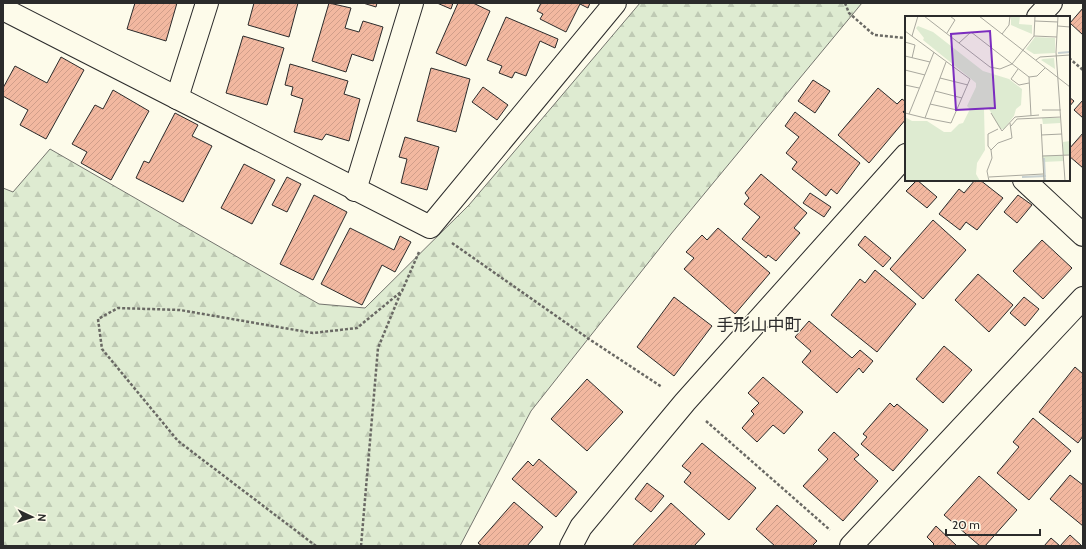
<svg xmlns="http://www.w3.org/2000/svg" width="1086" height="549" viewBox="0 0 1086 549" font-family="Cabin,'Noto Sans JP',sans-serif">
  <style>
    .forest { fill: url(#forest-firs); stroke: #74746e }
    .building { fill: url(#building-hatch); stroke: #2b2b2b }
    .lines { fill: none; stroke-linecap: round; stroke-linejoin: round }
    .minor-casing { stroke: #2b2b2b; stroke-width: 24 }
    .path { stroke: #6a6964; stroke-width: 2.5; stroke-dasharray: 3 2; stroke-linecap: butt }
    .minor { stroke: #fdfbea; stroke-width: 22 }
    .labels { text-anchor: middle; stroke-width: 3; stroke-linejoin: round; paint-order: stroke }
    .quarter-label { font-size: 17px; fill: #2b2b2b; stroke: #fdfbea }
    .inset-river { fill: none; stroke: #c7d0d0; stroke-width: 2 }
    .inset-road { fill: none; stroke: #a9a89e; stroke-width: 1 }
    .view { fill: #7b2cbf; fill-opacity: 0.15; stroke: #7b2cbf; stroke-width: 2 }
    .inset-edge { fill: none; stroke: #2b2b2b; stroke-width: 2 }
  </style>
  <defs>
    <pattern id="forest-firs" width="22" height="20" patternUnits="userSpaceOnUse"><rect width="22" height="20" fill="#deebd1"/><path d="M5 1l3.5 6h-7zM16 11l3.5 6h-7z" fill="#bfcab4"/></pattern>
    <pattern id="building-hatch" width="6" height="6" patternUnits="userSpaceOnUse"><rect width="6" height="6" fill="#f2b8a0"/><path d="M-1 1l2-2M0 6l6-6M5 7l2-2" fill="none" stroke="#d09e8a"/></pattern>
  </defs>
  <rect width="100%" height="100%" fill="#fdfbea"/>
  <path class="forest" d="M640,3h222l-191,231 -140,177 -71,135h-457v-358l10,4 37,-43 269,155 46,4 104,-103z"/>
  <g class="building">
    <path d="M135,3h42l-11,38 -39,-12z"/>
    <path d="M254,3h44l-9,34 -41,-12z"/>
    <path d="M329,3l22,5 -6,20 14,4 4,-11 20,6 -10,34 -21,-7 -6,18 -34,-11z"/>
    <path d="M363,3h14l-1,4z"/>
    <path d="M437,3h16l-2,6z"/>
    <path d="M458,3h15l17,8 -24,55 -30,-13z"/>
    <path d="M541,3h49l-2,5 -8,-4 -14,28 -26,-13 3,-5 -6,-3z"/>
    <path d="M1083,8v27l-13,-12z"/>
    <path d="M506,17l52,22 -3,9 -15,-7 -14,35 -11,-4 -3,6 -13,-5 3,-7 -15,-6z"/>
    <path d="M243,36l41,12 -17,57 -41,-12z"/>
    <path d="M61,57l23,13 -38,69 -26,-14 8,-15 -25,-14v-8l12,-22 32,17z"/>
    <path d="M290,64l58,17 -4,13 16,5 -11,42 -23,-7 -4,6 -28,-8 9,-33 -12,-4 2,-8 -8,-2z"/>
    <path d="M431,68l39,11 -14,53 -39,-11z"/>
    <path d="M813,80l17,11 -15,22 -17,-12z"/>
    <path d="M483,87l25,18 -11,15 -25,-18z"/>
    <path d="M878,88l19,16 5,-5 4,3v7l-3,3 3,2v5l-37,44 -31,-28z"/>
    <path d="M113,90l36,21 -38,69 -30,-17 6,-11 -15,-8 23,-39 8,4z"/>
    <path d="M1069,97l5,4 -5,6z"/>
    <path d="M1083,100v18l-9,-8z"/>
    <path d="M795,112l65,51 -23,31 -6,-5 -5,7 -34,-27 5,-7 -11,-9 13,-16 -14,-11z"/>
    <path d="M175,113l23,12 -6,11 20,10 -29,56 -47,-24 8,-17 5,2z"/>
    <path d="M1083,133v35l-14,-12v-7z"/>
    <path d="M405,137l34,10 -12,43 -26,-7 6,-24 -8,-2z"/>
    <path d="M244,164l31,16 -23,44 -31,-16z"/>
    <path d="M761,174l46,39 -13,15 6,5 -24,28 -8,-6 -2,3 -24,-19 18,-22 -16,-13 5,-6 -4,-5z"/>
    <path d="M287,177l14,7 -14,28 -15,-7z"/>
    <path d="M917,180l20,17 -10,11 -21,-17z"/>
    <path d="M975,180h5l23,18 -26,32 -11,-8 -6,8 -21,-16 20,-25 5,4z"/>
    <path d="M810,193l21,14 -7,10 -21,-14z"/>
    <path d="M314,195l33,17 -34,68 -33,-16z"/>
    <path d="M1018,195l14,10 -15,18 -13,-11z"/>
    <path d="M933,220l33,30 -43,49 -33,-30z"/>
    <path d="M350,228l44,22 6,-14 11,6 -16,30 -13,-7 -20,40 -41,-21z"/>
    <path d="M718,228l52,45 -35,41 -51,-45 10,-11 -8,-6 16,-17 5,5z"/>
    <path d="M865,236l26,22 -8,9 -25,-22z"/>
    <path d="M1042,240l30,28 -29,31 -30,-28z"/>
    <path d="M875,270l41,34 -39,48 -46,-37 29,-36 5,4z"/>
    <path d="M978,274l35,31 -24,27 -34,-32z"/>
    <path d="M674,297l38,29 -38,50 -37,-29z"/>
    <path d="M1024,297l15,12 -14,17 -15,-13z"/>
    <path d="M809,321l43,37 8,-8 13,11 -10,12 -4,-5 -22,25 -35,-31 9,-11 -16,-14z"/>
    <path d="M944,346l28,24 -29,33 -27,-24z"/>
    <path d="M1075,367l8,7v62l-5,7 -39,-31z"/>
    <path d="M763,377l40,35 -19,22 -11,-9 -16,17 -15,-14 12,-14 -3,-3 8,-8 -11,-10z"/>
    <path d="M587,379l36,33 -36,39 -36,-32z"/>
    <path d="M890,403l4,4 3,-3 31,26 -35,41 -32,-27 6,-7 -4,-3z"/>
    <path d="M1033,418l38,33 -42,49 -32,-27 22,-26 -6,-5z"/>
    <path d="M834,432l25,23 -5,4 24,22 -35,40 -40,-35 25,-27 -10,-9z"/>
    <path d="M702,443l54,45 -27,32 -45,-38 7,-9 -9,-7z"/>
    <path d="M539,459l38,33 -21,25 -44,-38 16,-18 5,5z"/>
    <path d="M1070,475l13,10v41l-33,-27z"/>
    <path d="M979,476l38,34 -32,36h-5l-36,-31z"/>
    <path d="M647,483l17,13 -13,16 -16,-13z"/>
    <path d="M514,502l29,25 -16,19h-45l-4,-3z"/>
    <path d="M671,503l34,31 -11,12h-62z"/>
    <path d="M777,505l40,36 -5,5h-37l-19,-17z"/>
    <path d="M936,526l21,20h-25l2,-2 -7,-7z"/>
    <path d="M1070,535l12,11h-22z"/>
    <path d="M1051,538l9,8h-16z"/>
  </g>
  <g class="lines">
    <defs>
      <g id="minor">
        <path d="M3,9l427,218 185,-224"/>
        <path d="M1038,17l13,-14"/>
        <path d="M177,98l30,-95"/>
        <path d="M1024,180l59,55"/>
        <path d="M355,190l57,-187"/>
        <path d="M571,546l10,-19 104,-125 221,-247"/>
        <path d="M851,546l232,-248"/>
      </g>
    </defs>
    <use href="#minor" class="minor-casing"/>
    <g class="path">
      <path d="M845,3l4,10 25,22 32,3"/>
      <path d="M1069,58l14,12"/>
      <path d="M452,243l137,96 73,48"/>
      <path d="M706,421l124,109"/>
      <path d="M316,546l-138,-105 -76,-92 -4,-30 20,-11 62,2 133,23 44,-5 45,-37 17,-39"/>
      <path d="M361,546l17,-198 23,-56"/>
    </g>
    <use href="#minor" class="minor"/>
  </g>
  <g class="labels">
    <g class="quarter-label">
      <text x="759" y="331">手形山中町</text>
    </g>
  </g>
  <g transform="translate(905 16)">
    <rect width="165" height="165" fill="#fdfbea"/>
    <path d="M149,42l1,11 -14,-9 2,-1zM137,102h18v5l-17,1zM165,125v14h-7l1,6 -21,1 -1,-6 21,-1v-13z" fill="#deebd1"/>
    <path d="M13,10l15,6 50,39 26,8 13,10 -1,16 -5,4 -2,7 -10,13h-4l-11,-20h-5l1,41 -8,13 -1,11 4,7h-75v-64l7,4h15l17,11h7l8,-8 4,-1 7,-14 -3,-3 9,-19v-4l-53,-43 1,-2 -8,-10z" fill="#deebd1"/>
    <path d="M106,0h9l-1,8 13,1v9l-21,-9zM130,21l20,1v15l-21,1 -8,-5z" fill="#deebd1"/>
    <path class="inset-river" d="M153,37l12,-1M139,142l1,23M117,161l24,-1"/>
    <path class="inset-road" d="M19,0l66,51 10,2 12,-5 22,-28 1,-20M74,0l91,71M153,0l-2,36 9,129M130,5l23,1M153,10l12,1M0,15l65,48 -19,44 -26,-5 21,-56M42,17l8,-13 -5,-4M97,18l7,-9 1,-9M7,20l6,-20M129,20l23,1M0,26l10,3 -3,13M54,27l12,-11 58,45 8,-1 8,-8M0,40l25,6M131,44l4,-3 30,-2M113,53l-7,10 8,6 10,-2M0,54l20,5M124,61l2,39M35,62l28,7M0,69l14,3M30,75l27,7M25,88l27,6M137,94h19M0,97l20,5M86,97l11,18 13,-14 24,-2M4,98l25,-62M136,108l3,57M106,110l6,-7 44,-2M136,119l21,-1M86,134l-3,-4v-12l10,-5M137,140l28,-1M84,161l54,-3M84,165l-2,-10 5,-13 -1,-8 7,-7 14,-5 -2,-15"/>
    <path class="view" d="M85,15l5,77 -39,2 -5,-76z"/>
    <rect width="165" height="165" class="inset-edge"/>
  </g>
  <rect width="1086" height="549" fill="none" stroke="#2b2b2b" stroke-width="8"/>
  <g transform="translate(32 517) rotate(94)" stroke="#fdfbea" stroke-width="3" paint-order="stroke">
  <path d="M0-3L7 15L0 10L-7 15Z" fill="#2b2b2b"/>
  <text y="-6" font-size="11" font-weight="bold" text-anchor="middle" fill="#2b2b2b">N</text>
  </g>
  <path d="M946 529v6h94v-6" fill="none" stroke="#2b2b2b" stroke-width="2"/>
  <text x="952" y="529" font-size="12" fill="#2b2b2b" stroke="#fdfbea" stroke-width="3" paint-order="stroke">20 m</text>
</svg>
